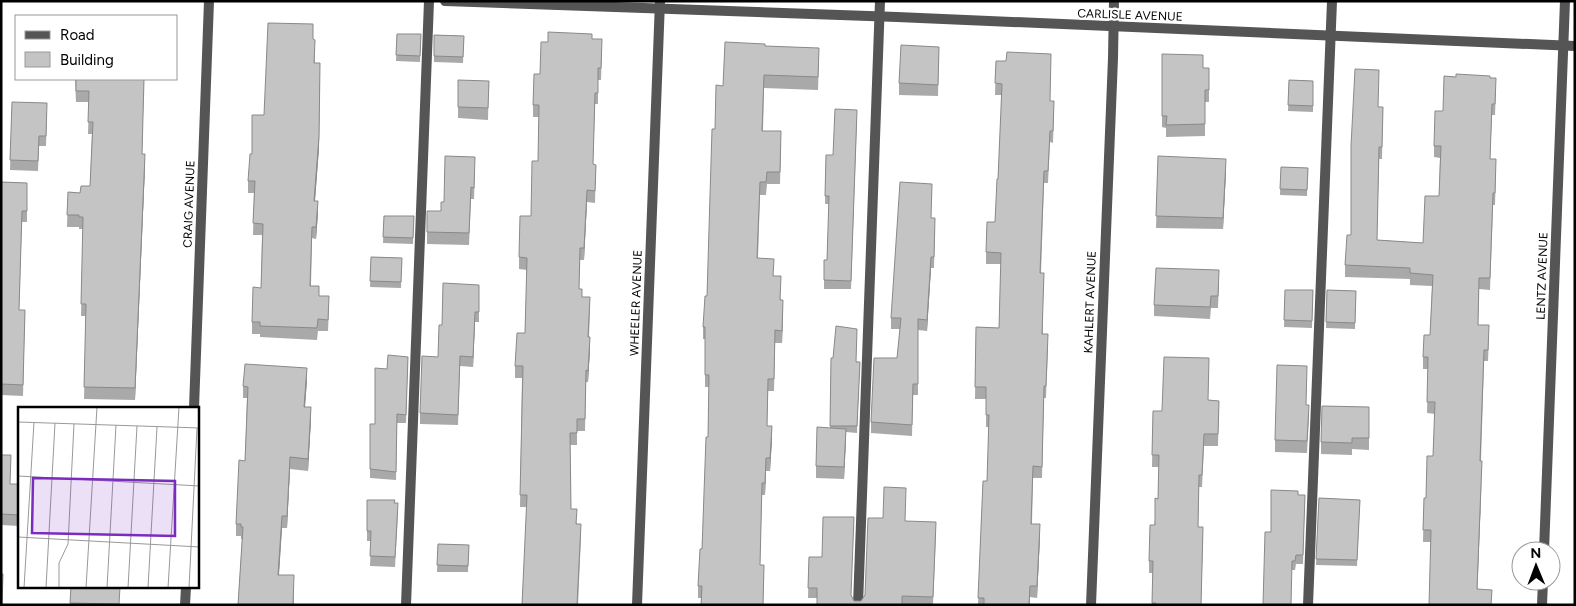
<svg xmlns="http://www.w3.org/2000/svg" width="1576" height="606" viewBox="0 0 1576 606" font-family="Figtree,sans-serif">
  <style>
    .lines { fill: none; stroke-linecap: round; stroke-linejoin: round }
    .service { stroke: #555; stroke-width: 10 }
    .minor { stroke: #555; stroke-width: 10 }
    .wall { fill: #a9a9a9 }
    .shaded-wall { fill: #898989 }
    .building { fill: #c4c4c4; stroke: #898989 }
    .labels { text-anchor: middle; stroke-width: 4.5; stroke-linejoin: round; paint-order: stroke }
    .street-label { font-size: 12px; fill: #000; stroke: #fff }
    .inset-road { fill: none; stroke: #999; stroke-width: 1 }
    .view { fill: #7b2cbf; fill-opacity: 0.15; stroke: #7b2cbf; stroke-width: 2.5 }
    .inset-edge { fill: none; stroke: #000; stroke-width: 2.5 }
  </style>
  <rect width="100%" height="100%" fill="#fff"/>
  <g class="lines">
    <g class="service">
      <path d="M406,605l23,-604"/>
      <path d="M858,605l22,-604"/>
      <path d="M1308,605l24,-604"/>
    </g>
    <g class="minor">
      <path d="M445,1l452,16 678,29"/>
      <path d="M194,408l15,-407"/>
      <path d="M1544,551l21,-550"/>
      <path d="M185,605l1,-18"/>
      <path d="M637,605l23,-604"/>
      <path d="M1091,605l22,-547 1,-57"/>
      <path d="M1542,605l1,-24"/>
    </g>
  </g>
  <g class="wall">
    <path d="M397,34h24l-1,28 -24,-1z"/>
    <path d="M434,35l30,1 -1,27 -29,-1z"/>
    <path d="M313,39l2,24 4,85 -4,53 3,12 -2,26 -4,-1 -1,48 18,22 -1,23h-10l-1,9 -57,-3v-3h-8v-12l9,-34 1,-53h-9l1,-42h-6v-12l16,-66z"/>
    <path d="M592,39l10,12 -1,29h-3v24h-3l-2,60 3,1 -1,38 -8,-1 -3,58h-4l-1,29 3,8 8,12 -1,28 1,12 -2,33h-2l-1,49h-8v14h-7l1,64 6,15 4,12 -3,69h-56l5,-98h-7l2,-129h-7v-12l10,-33 2,-63 -8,-1v-12l12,-41 7,-55 1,-44h-6v-12l7,-31 8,-32z"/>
    <path d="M765,46l54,14 -1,30 -54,-2 -1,43 18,13 -1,40h-13l-1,11h-6l-2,63 16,18 7,24 2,13 -1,30h-7l-1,48h-6l-1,35 5,13 -2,32h-4l-1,24h-3l-2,70 4,13 -1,27h-62v-7h-3v-12l4,-37 6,-112 1,-50h-4v-48h-2v-12l4,-31 8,-167 8,-43z"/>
    <path d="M939,47l-1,49 -39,-1v-12z"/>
    <path d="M1162,54l41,14h6v34h-4v34l-39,1v-9l-4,-1z"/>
    <path d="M996,61h10l44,40 4,12 -1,30 -3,-1 -2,41h-4l-3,90 2,61 5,12 -2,52h-2l-2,80h-9l-1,46 8,12 -3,62 -7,-1v8h-52l5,-124h4l2,-54h-3v-28h-11l1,-72 23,1 2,-64h-15v-12l9,-30 3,-43 4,-84h-7z"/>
    <path d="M1490,78l6,12 -1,25h-3l-2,44 6,12 -1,34h-2l-3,85 -11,-1 -1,36 11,12 -1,24h-4l-3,100v35l-4,93 15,16 -61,-63h-8l1,-44h2l7,-42 2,-42 -8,-1 1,-44h-5v-12l7,-22 2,-49 -22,-1v-6l-65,-2v-12l6,-30 27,-128h5l-1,52h-3l-2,81 46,3 16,-47 1,-38 -6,-1v-11l9,-35z"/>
    <path d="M75,79h69l-2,75 3,12 -10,234 -51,-1 2,-83h-5l2,-87h-4v-2h-12l1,-35 12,1 10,-7 2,-52h-4l1,-32h-13z"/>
    <path d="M1289,80l24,1v31l-25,-1z"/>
    <path d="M489,81l-1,39 -30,-2v-11z"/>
    <path d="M12,102l35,11 -1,33h-7l-1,25 -28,-1z"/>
    <path d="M857,118l-6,171h-27v-29h3l2,-56h-4l1,-49h7z"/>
    <path d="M1158,156l68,15 -3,58 -67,-1z"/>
    <path d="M1281,167l27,1 -1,28 -27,-1z"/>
    <path d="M475,169l-1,30h-3l-2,46 -42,-1v-12l14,-21z"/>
    <path d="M1,182l26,1v39h-5l-3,88h6l-2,86 -22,-1z"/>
    <path d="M384,216h30l-1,28 -30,-1z"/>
    <path d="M931,218l4,11 -1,39h-3l-4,63 -9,-1v65h-5l-1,41 -41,-3v-11l26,-64 3,-29h-9v-11z"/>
    <path d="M371,257l31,1 -1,30 -31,-1z"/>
    <path d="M1219,282l-1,26h-7l-1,11 -56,-3v-11z"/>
    <path d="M479,285v37h-4l-2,45 -13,-1 -2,59 -38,-1v-11l18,-56z"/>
    <path d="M1285,290h28l-1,38 -28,-1z"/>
    <path d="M1327,290l29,1 -1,38 -29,-1z"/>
    <path d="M408,357l-2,66h-9l-1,57 -26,-2v-54h5l12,-55z"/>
    <path d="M831,358l29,4 -3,71 -11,-1 -2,47 -28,-1v-12l14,-38z"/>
    <path d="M307,380l-2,27 6,12 -3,52 -18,-2 -3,59h-5l-3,47 15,12v18h-56l4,-66h-1v-3h-5v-12l9,-63 2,-63h-4v-12z"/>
    <path d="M1209,400l10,1 -1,45h-14l-2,41h-3l-1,40 5,12 -2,66h-49l1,-32h-4v-12l9,-62 1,-32h-7l1,-56h9z"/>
    <path d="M1306,405l3,12 -2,36 -32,-1v-12z"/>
    <path d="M1369,407v43l-17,-1v6l-31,-1v-12z"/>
    <path d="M1,455l9,29h9v42l-18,-1z"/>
    <path d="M1298,495h7l-2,69h-7l-1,6h-3l-21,-38z"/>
    <path d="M1319,498l41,2 -3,66 -41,-1z"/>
    <path d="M367,500l27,3 4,10 -3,54 -25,-1 1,-25h-4z"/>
    <path d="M905,521l31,11 -3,73h-116v-7h-9l1,-41 42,39 3,5h7l4,-6z"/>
    <path d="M438,544l31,1 -1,27h-31z"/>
    <path d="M71,587l48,18h-49z"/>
  </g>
  <g class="shaded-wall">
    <path d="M320,63l-1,85 -5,65v-12z"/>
    <path d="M145,154v12l-10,234v-12z"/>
    <path d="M1226,159v12l-3,58v-11z"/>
    <path d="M587,190v12l-3,58v-12z"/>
    <path d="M318,201v12l-2,26v-12z"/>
    <path d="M931,257v11l-4,63v-11z"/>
    <path d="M783,300v13l-1,30v-12z"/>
    <path d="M475,312v10l-2,45v-10z"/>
    <path d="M590,337v12l-2,33v-11z"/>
    <path d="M307,368v12l-3,39v-12z"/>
    <path d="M311,407v12l-3,52v-12z"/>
    <path d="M772,426v13l-2,32v-13z"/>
    <path d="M846,429v12l-2,38v-12z"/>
    <path d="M290,457v12l-3,59v-12z"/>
    <path d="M766,458v13l-1,24v-12z"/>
    <path d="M1482,461l-1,35 -4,105v-12z"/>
    <path d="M282,516v12l-4,59v-12z"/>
    <path d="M1040,524v12l-3,62v-12z"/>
  </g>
  <g class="building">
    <path d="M268,23l45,1v15l2,1 -1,23h6l-1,74 -5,64h4l-2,26h-4l-2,59h9v10h10l-1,24 -10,-1 -1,9 -57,-2v-4h-8l1,-35 8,1 2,-64 -10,-1 2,-42h-7l2,-27h2v-39h12z"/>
    <path d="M548,32l44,2v5h10l-1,29h-3v25h-3l-2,71 3,1 -1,26 -8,-1 -3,58h-4l-1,41h3v8h8l-2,40h2l-2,34 -2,-1 -1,49h-8v14h-7l1,76h6l-1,15h5l-4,81h-55l5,-110h-7l3,-129h-8l2,-33h8l2,-75 -8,-1 1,-41h11l1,-55h6l1,-56h-6l1,-31h6l1,-32h7z"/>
    <path d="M397,34h24l-1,22 -24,-1z"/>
    <path d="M434,35l30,1 -1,21 -29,-1z"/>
    <path d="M725,42l40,2v2l54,2 -1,29 -54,-2 -2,56h19l-1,41h-13l-1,10h-6l-3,76 17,1 -1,17h8l-1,24h3l-1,31 -7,-1 -1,49h-6l-1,47h5l-2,32h-4l-1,25h-3l-2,82h4l-1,40h-62l1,-19h-4l2,-37h2l4,-112h2l1,-62h-4v-48h-2l2,-31h2l5,-167h3l1,-44 7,1z"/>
    <path d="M901,45l38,2 -1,38 -39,-2z"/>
    <path d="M1007,52l44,2 -1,47h4l-1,30h-3l-2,40h-4l-4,102h4l-2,61h6l-2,52h-2l-2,81 -9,-1 -2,58h9l-3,62h-7l-1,19h-45v-7h-6l5,-117h4l2,-66h-3v-28h-11l1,-60 23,1 2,-75 -15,-1 1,-30h8l2,-43h1l4,-95 -7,-1 1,-22h10z"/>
    <path d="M1162,54l41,1v13h6v22h-4v34l-39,1 1,-9h-5z"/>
    <path d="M1355,69l24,1 -1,37h5l-1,40h-3l-2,93 46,3 2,-47h14l2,-50h-7l1,-35h8l1,-35 12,1v-3l34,2v2h6l-1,26h-3l-2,55h6l-1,34h-2l-3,85h-11l-1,47h11l-1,25h-4l-4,111h2l-1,24 -4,104 15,1 -1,15h-62l2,-75h-8l1,-32h2l1,-42h6l2,-54h-8l1,-45h-5l1,-22h6l3,-60 -23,-2v-5l-65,-3 2,-30h4v-89z"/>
    <path d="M76,79h68l-2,75h3l-10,234 -51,-1 2,-83h-5l2,-87h-4v-2h-12l1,-23 12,1 1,-7h9l3,-64h-5l1,-31h-13z"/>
    <path d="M458,80l31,1 -1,27 -30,-1z"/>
    <path d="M1289,80l24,1v25l-25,-1z"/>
    <path d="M12,102l35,1 -1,33h-7l-1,25 -28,-1z"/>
    <path d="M835,109l22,1 -6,171 -27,-1v-20h3l2,-64h-4l1,-41h7z"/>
    <path d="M445,156l30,1 -1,31 -3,-1 -2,46 -42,-1v-21h14v-9h3z"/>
    <path d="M1158,156l68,3 -3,59 -67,-2z"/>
    <path d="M1281,167l27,1 -1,22 -27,-1z"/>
    <path d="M1,182l26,1v28h-5l-3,99h6l-2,75 -22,-1z"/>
    <path d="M900,182l32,2 -1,34h4l-1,39h-3l-4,63 -9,-1v65h-5l-1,41 -41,-3 3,-64h23l4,-40h-10z"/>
    <path d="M384,216h30l-1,22 -30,-1z"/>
    <path d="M371,257l31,1 -1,24 -31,-1z"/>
    <path d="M1156,268l63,2 -1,26h-7l-1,11 -56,-2z"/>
    <path d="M443,283l36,2v27h-4l-2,45 -13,-1 -2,59 -38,-2 2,-57 16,1 1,-32h3z"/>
    <path d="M1285,290h28l-1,31 -28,-1z"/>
    <path d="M1327,290l29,1 -1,32 -29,-1z"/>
    <path d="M836,326l21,3 -1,33h4l-3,64h-27l1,-68h2z"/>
    <path d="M388,355l20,2 -2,58 -9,-1 -1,58 -26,-3v-45h5v-56l12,1z"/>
    <path d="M1164,357l45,1 -1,42 11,1 -1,33h-14l-2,41h-3l-1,52h5l-2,78h-45v-2h-4l1,-42h-4l1,-36h5v-27l3,1 1,-44h-7l1,-44h9z"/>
    <path d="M245,364l62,4 -3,39h7l-3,52 -18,-2 -3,59h-5l-4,59h16l-1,30h-55l5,-78h-2v-3h-5l3,-64 6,1 3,-74 -5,-1z"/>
    <path d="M1277,365l30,1 -1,39h3l-2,36 -32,-1z"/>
    <path d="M1322,406l47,1v31h-17v5l-31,-1z"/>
    <path d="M817,427l29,2 -2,38 -28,-1z"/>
    <path d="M1,455h10l-1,29h9v31l-18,-1z"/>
    <path d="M884,487l22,1 -1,33 31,1 -3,75 -31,-1v9h-85v-17h-9l1,-31h13l1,-40h31l-3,78 3,6h7l4,-6 3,-77h15z"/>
    <path d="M1271,490l27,1v4h7l-2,60h-7l-1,6h-3l-1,44h-28l2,-73h6z"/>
    <path d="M1319,498l41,2 -3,60 -41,-1z"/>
    <path d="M367,500h28l-1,3h4l-3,54 -25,-1 1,-25h-4z"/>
    <path d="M438,544l31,1 -1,21 -31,-1z"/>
    <path d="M1,574h2l-1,31h-1z"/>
    <path d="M71,587h49l-1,17 -49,-1z"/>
  </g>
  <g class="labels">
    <g class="street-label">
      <text transform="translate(1130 15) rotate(2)" y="4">CARLISLE AVENUE</text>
      <text transform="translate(189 204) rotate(-88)" y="4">CRAIG AVENUE</text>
      <text transform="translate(1542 276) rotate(-88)" y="4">LENTZ AVENUE</text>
      <text transform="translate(1090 302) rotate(-88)" y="4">KAHLERT AVENUE</text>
      <text transform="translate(636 303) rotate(-88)" y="4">WHEELER AVENUE</text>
    </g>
  </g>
  <g transform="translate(18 407)">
    <rect width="181" height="181" fill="#fff"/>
    <path class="inset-road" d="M0,15l182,6M0,69l182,10M0,130l182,10M6,181l10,-166M28,181l9,-165M41,181v-25l9,-19 6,-120M68,181l11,-181M89,181l9,-163M110,181l9,-162M130,181l9,-161M150,181l11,-181M171,181l8,-160"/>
    <path class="view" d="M15,71l142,3v55l-143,-3z"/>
    <rect width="181" height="181" class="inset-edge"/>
  </g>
  <rect width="1576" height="606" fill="none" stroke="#000000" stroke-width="5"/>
  <rect x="15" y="15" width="162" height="65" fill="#ffffff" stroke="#999999"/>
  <rect x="25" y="31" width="25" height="8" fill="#555555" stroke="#999999"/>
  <text x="60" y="40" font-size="15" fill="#000000">Road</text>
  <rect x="25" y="52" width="25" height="15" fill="#c4c4c4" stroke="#999999"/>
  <text x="60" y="65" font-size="15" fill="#000000">Building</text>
  <g transform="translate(1536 566) rotate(359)"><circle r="24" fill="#ffffff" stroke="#999999"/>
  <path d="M0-4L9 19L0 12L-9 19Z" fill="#000000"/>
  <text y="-8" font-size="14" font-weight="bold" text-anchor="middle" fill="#000000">N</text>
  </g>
</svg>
